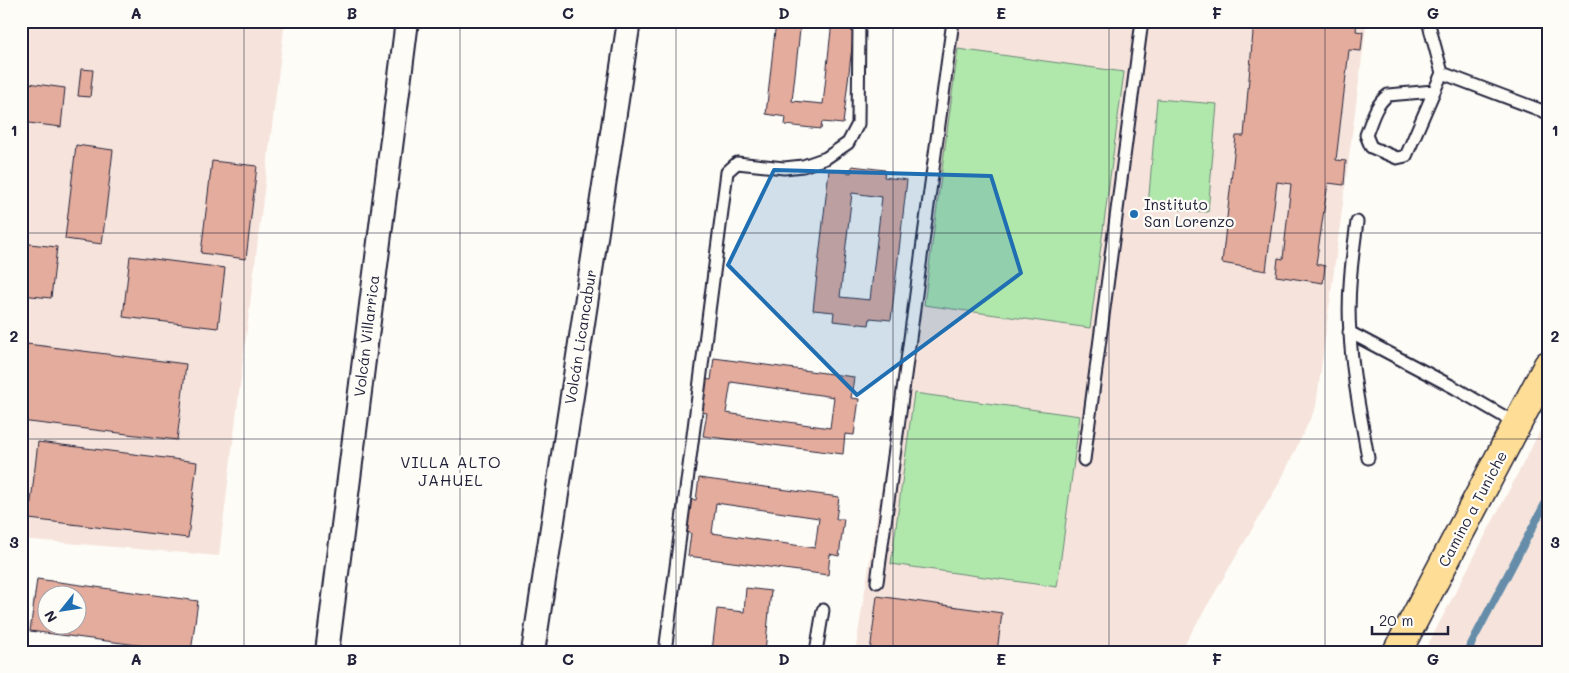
<svg xmlns="http://www.w3.org/2000/svg" width="1569" height="673" viewBox="0 0 1569 673" font-family="Mali,sans-serif">
  <style>
    .built { fill: #f6e4dc }
    .green { fill: #b0e8ac; stroke: #698574 }
    .lines { fill: none; stroke-linecap: round; stroke-linejoin: round }
    .stream { stroke: #658da9; stroke-width: 8 }
    .building { fill: #e4ac9c; stroke: #22223b; fill-rule: evenodd }
    .service-casing { stroke: #22223b; stroke-width: 15 }
    .minor-casing { stroke: #22223b; stroke-width: 26 }
    .primary-casing { stroke: #22223b; stroke-width: 31 }
    .service { stroke: #fdfcf7; stroke-width: 11 }
    .minor { stroke: #fdfcf7; stroke-width: 22 }
    .primary { stroke: #fedd96; stroke-width: 28 }
    .marked { fill: #1f6fb2; fill-opacity: 0.2; stroke: #1f6fb2; stroke-width: 4; stroke-linejoin: round }
    .grid { fill: none; stroke: #22223b; stroke-width: 1; stroke-opacity: 0.55 }
    .poi-dot { fill: #1f6fb2; stroke: #fdfcf7; stroke-width: 2 }
    .labels { text-anchor: middle; stroke-width: 4.5; stroke-linejoin: round; paint-order: stroke }
    .poi-label { font-size: 15px; fill: #22223b; stroke: #fdfcf7; text-anchor: start }
    .street-label { font-size: 15px; fill: #22223b; stroke: #fdfcf7 }
    .neighbourhood-label { font-size: 16px; letter-spacing: 1px; fill: #22223b; stroke: #fdfcf7 }
    .neatline { fill: none; stroke: #22223b; stroke-width: 2 }
    .grid-label { font-size: 16px; text-anchor: middle; font-weight: bold; fill: #22223b }
  </style>
  <rect width="100%" height="100%" fill="#fdfcf7"/>
  <filter id="ink" filterUnits="userSpaceOnUse"><feTurbulence type="fractalNoise" baseFrequency=".02" numOctaves="2"/><feDisplacementMap in="SourceGraphic" scale="10" xChannelSelector="R" yChannelSelector="G"/><feConvolveMatrix kernelMatrix="1 2 1 2 8 2 1 2 1" color-interpolation-filters="sRGB"/></filter>
  <g filter="url(#ink)">
    <g class="built">
      <path d="M21,21h264l-66,535 -198,-17z"/>
      <path d="M957,21h410l-51,386 -35,73 -101,172h-325z"/>
      <path d="M1548,416v236h-124z"/>
    </g>
    <g class="green">
      <path d="M958,49l166,23 -34,256 -166,-23z"/>
      <path d="M1157,99l60,5 -9,108 -60,-5z"/>
      <path d="M914,393l166,23 -23,171 -166,-23z"/>
    </g>
    <g class="lines">
      <path class="stream" d="M1467,652l81,-154"/>
    </g>
    <g class="building">
      <path d="M776,21h25l-9,80 31,3 9,-83h23l-12,103 -21,-2 -1,7 -36,-4 1,-8 -20,-3z"/>
      <path d="M1254,21h103l-1,10 7,1 -2,19 -12,-1 -13,110 10,1 -2,24 -16,-2 -12,81 9,2 -2,17 -47,-7 2,-18 5,1 8,-75 -14,-2 -11,89 -44,-8 14,-127h8z"/>
      <path d="M81,69l12,1 -3,27 -12,-1z"/>
      <path d="M21,82l44,6 -4,39 -40,-5z"/>
      <path d="M76,145l37,5 -11,94 -37,-5z"/>
      <path d="M212,161l45,5 -11,93 -45,-6z"/>
      <path d="M852,166l33,4 -1,7 23,3 -16,140 -21,-2 -1,7 -36,-4 1,-9 -21,-2 16,-140 22,3zM852,193l30,4 -12,103 -30,-3z"/>
      <path d="M21,243l36,4 -6,51 -30,-3z"/>
      <path d="M130,256l95,12 -7,60 -95,-11z"/>
      <path d="M27,344l159,20 -9,76 -156,-19v-28z"/>
      <path d="M714,358l140,19 -3,21 8,1 -5,36 -9,-1 -2,20 -140,-18 4,-23 -7,-1 4,-33 7,1zM731,382l103,15 -4,31 -104,-15z"/>
      <path d="M38,442l159,20 -9,76 -159,-19z"/>
      <path d="M699,478l140,19 -3,22h8l-5,37 -9,-2 -2,21 -140,-19 3,-23 -6,-1 4,-33 7,1zM716,503l103,15 -4,30 -103,-15z"/>
      <path d="M37,579l161,22 -7,51 -161,-21zM48,596h30v30h-30z"/>
      <path d="M746,588l25,3 -6,61 -53,-1 5,-42 27,3z"/>
      <path d="M877,596l125,17 -5,39h-127z"/>
    </g>
    <g class="lines">
      <defs>
        <g id="service">
          <path d="M1428,21l14,52 -36,83 -9,2 -26,-11 -5,-12c6,-15 9,-30 22,-40l46,-4"/>
          <path d="M1442,73l106,40"/>
          <path d="M1357,222c-5,37 -10,74 -7,111 2,42 11,83 18,125"/>
          <path d="M1349,332l106,56 62,36"/>
          <path d="M1084,460l58,-439"/>
          <path d="M877,582l76,-561"/>
          <path d="M665,652l62,-480 10,-9 47,5 19,-2 23,-8 22,-15 10,-19 1,-103"/>
          <path d="M816,652l7,-42"/>
        </g>
        <g id="minor">
          <path d="M327,652l80,-631"/>
          <path d="M533,652l96,-631"/>
        </g>
        <path id="primary" d="M1397,652l151,-287"/>
      </defs>
      <use href="#service" class="service-casing"/>
      <use href="#minor" class="minor-casing"/>
      <use href="#primary" class="primary-casing"/>
      <use href="#service" class="service"/>
      <use href="#minor" class="minor"/>
      <use href="#primary" class="primary"/>
    </g>
  </g>
  <path class="marked" d="M774,170l217,6 30,97 -164,122 -129,-130z"/>
  <path class="grid" d="M244,21v631M460,21v631M676,21v631M893,21v631M1109,21v631M1325,21v631M21,233h1527M21,439h1527"/>
  <circle class="poi-dot" cx="1134" cy="214" r="5"/>
  <g class="labels">
    <g class="poi-label">
      <text x="1144" y="210">Instituto<tspan x="1144" dy="17">San Lorenzo</tspan></text>
    </g>
    <g class="street-label">
      <text transform="translate(367 336) rotate(-83)" y="5">Volcán Villarrica</text>
      <text transform="translate(581 337) rotate(-81)" y="5">Volcán Licancabur</text>
      <text transform="translate(1473 509) rotate(-62)" y="5">Camino a Tuniche</text>
    </g>
    <g class="neighbourhood-label">
      <text x="451" y="468">VILLA ALTO<tspan x="451" dy="18">JAHUEL</tspan></text>
    </g>
  </g>
  <rect width="1569" height="673" fill="none" stroke="#fdfcf7" stroke-width="55"/>
  <g transform="translate(62 610) rotate(240)"><circle r="24" fill="#fdfcf7" stroke="#a5a5ac"/>
  <path d="M0-4L9 19L0 12L-9 19Z" fill="#1f6fb2"/>
  <text y="-8" font-size="14" font-weight="bold" text-anchor="middle" fill="#22223b">N</text>
  </g>
  <path d="M1372 626v8h76v-8" fill="none" stroke="#22223b" stroke-width="2.5"/>
  <text x="1379" y="626" font-size="15" fill="#22223b" stroke="#fdfcf7" stroke-width="4" paint-order="stroke">20 m</text>
  <rect x="28" y="28" width="1514" height="618" class="neatline"/>
  <g class="grid-label">
    <text x="136" y="19">A</text>
    <text x="352" y="19">B</text>
    <text x="568" y="19">C</text>
    <text x="784" y="19">D</text>
    <text x="1001" y="19">E</text>
    <text x="1217" y="19">F</text>
    <text x="1433" y="19">G</text>
    <text x="14" y="136">1</text>
    <text x="1555" y="136">1</text>
    <text x="14" y="342">2</text>
    <text x="1555" y="342">2</text>
    <text x="14" y="548">3</text>
    <text x="1555" y="548">3</text>
    <text x="136" y="665">A</text>
    <text x="352" y="665">B</text>
    <text x="568" y="665">C</text>
    <text x="784" y="665">D</text>
    <text x="1001" y="665">E</text>
    <text x="1217" y="665">F</text>
    <text x="1433" y="665">G</text>
  </g>
</svg>
